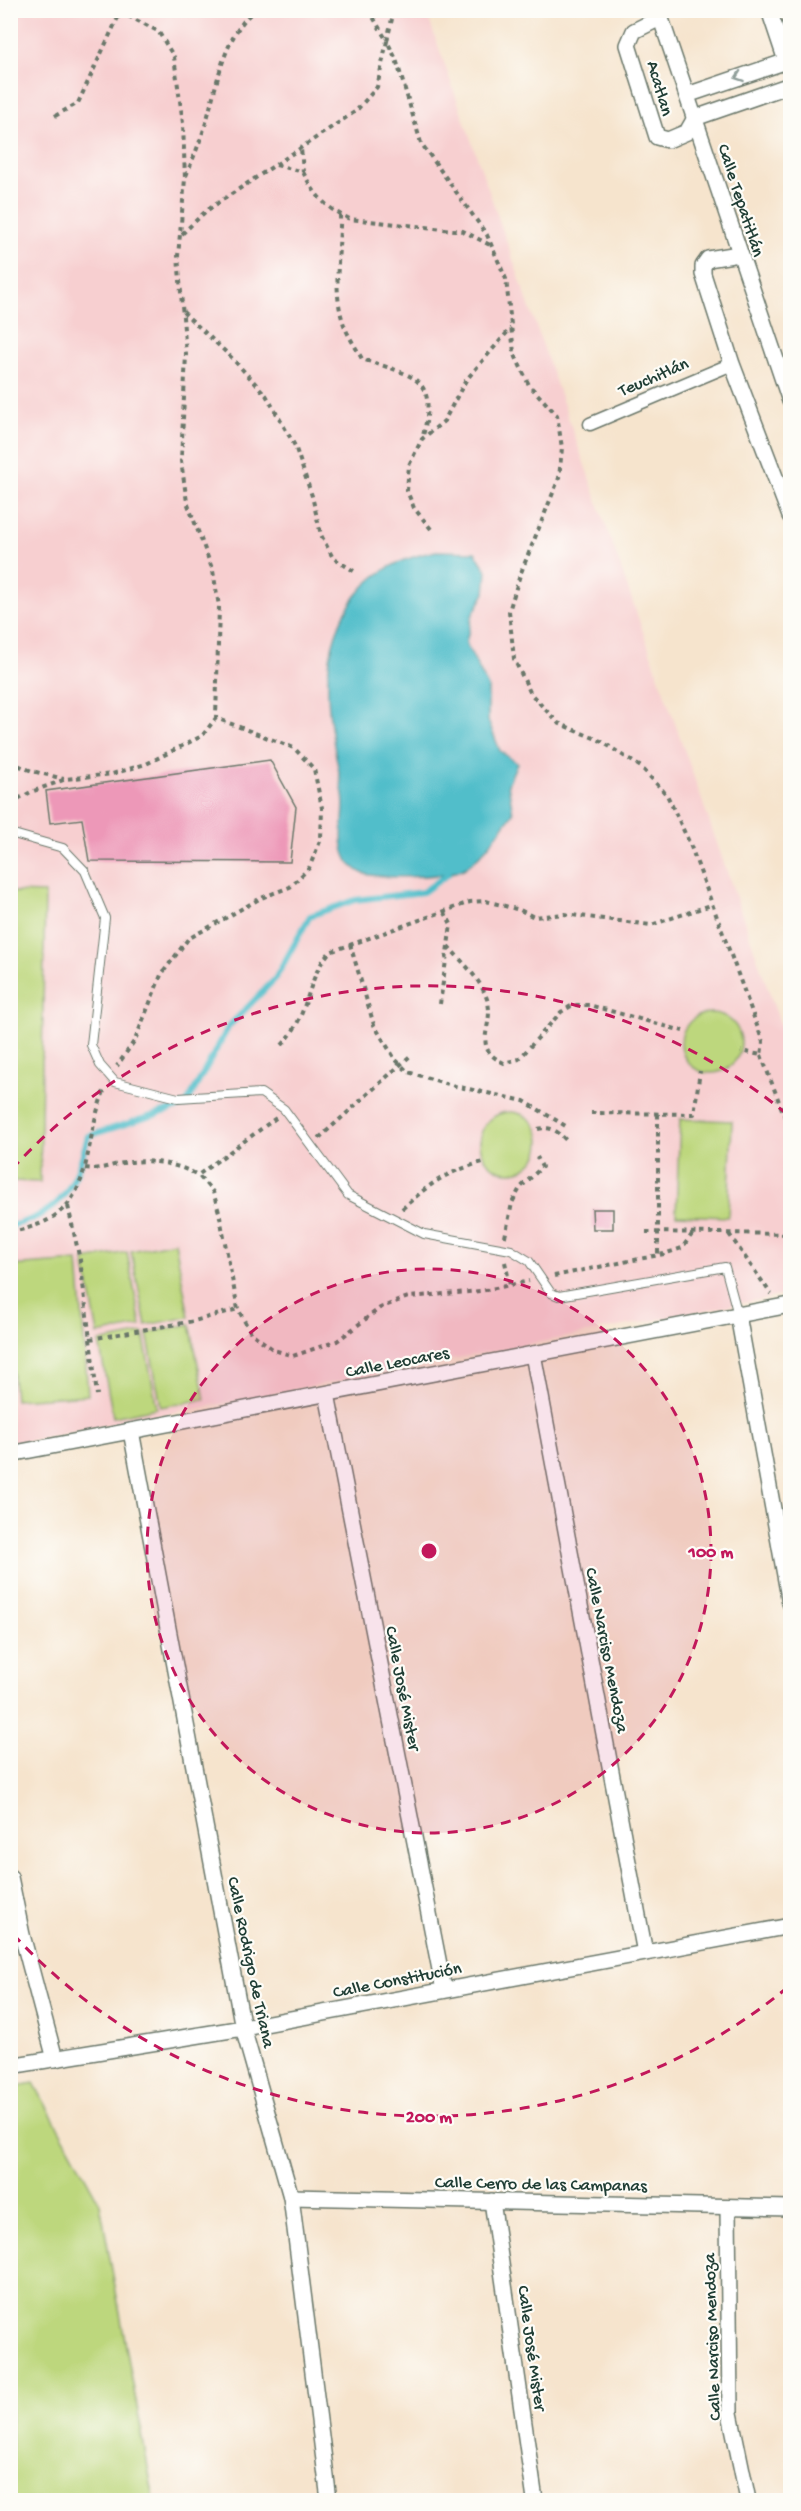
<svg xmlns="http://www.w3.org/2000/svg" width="801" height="2511" viewBox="0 0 801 2511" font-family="'Gochi Hand',sans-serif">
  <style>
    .built { fill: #f7cfd0 }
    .green { fill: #bdd77d; stroke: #6e8a58; stroke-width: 1.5 }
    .water { fill: #51beca; stroke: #387e7f; stroke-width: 1.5 }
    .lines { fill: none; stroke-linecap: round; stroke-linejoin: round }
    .stream { stroke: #51beca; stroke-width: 6 }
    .building { fill: #ed98b8 }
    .service-casing { stroke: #6a776a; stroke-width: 10 }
    .pedestrian-casing { stroke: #6a776a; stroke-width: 15 }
    .minor-casing { stroke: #6a776a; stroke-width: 18 }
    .path { stroke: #6a776a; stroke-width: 4; stroke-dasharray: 4.5 4.5; stroke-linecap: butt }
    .service { stroke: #fff; stroke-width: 8 }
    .pedestrian { stroke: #fff; stroke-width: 12 }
    .minor { stroke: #fff; stroke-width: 15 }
    .oneway { stroke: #8f9e9a }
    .ring { fill: none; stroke: #c2185b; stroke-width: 3; stroke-dasharray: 10 8 }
    .labels { text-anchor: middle; stroke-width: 4.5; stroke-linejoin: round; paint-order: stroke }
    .street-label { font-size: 18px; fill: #1f3d34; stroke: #fdfcf7 }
    .centre { fill: #c2185b; stroke: #fdfcf7; stroke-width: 3 }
    .ring-label { font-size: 18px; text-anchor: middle; font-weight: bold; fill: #c2185b; stroke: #fdfcf7; stroke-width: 4.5; stroke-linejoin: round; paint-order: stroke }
  </style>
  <rect width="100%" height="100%" fill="#fdfcf7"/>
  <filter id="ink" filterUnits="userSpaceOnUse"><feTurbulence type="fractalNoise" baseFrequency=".0167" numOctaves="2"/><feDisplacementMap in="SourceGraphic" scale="12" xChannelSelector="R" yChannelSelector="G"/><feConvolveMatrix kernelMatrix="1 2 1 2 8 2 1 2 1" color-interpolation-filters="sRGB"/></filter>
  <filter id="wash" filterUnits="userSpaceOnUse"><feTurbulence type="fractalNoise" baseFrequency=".008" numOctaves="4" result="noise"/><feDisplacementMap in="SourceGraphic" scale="24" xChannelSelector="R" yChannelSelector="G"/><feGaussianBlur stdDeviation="1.35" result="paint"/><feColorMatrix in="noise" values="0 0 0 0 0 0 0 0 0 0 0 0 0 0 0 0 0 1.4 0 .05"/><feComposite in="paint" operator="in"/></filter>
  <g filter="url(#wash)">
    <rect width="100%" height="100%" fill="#f6e4cd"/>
    <path class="built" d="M11,11h415l364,1041v242l-779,150z"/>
    <g class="green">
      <path d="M11,892l34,1 -5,289 -29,-1z"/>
      <circle cx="711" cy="1043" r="30"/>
      <circle cx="510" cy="1142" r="30"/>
      <path d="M680,1119l52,2 -4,96 -52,-2z"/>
      <path d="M175,1242l14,75 -43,8 -15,-74z"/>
      <path d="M127,1252l14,74 -43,8 -14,-74z"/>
      <path d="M78,1261l10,134 -73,5 -5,-58 1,-76z"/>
      <path d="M190,1324l15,75 -44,8 -14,-74z"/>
      <path d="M143,1333l14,75 -44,9 -14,-75z"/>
      <path d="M34,2083l66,121 54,296h-143v-413z"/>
    </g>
    <path class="water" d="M436,551l39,1 12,19 -2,22 -13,23 -6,27 22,44v33l12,31 17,12 -9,21 5,29c-13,18 -29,42 -48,55 -16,10 -85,11 -103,5 -4,-2 -12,-8 -14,-12 -12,-20 -1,-45 -5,-67 -11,-64 -30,-126 5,-186 20,-35 50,-49 88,-57z"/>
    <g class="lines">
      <path class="stream" d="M10,1226c54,-13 65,-41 78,-90l98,-31 43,-79 46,-47 35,-63 45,-16 68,-8 25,-18"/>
    </g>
    <g id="blocks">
      <g class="building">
        <path d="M270,760l26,47 -6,55 -201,-1 -7,-42 -32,4 -4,-32z"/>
        <path d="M592,1209h21v20h-20z"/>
      </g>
    </g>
  </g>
  <g filter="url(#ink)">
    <use href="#blocks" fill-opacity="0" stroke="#6a776a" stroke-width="1.5"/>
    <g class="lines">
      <defs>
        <path id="service" d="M10,833l53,15 22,23 20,47 -14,127 9,20 15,17 63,16 83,-5 23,16 64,86 76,39 87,16 18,11 22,32 8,3 166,-29 13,48"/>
        <path id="pedestrian" d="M590,424l142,-60"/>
        <g id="minor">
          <path d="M658,10l132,391"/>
          <path d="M769,10l17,51"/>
          <path d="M660,18l-26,13 -6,14 29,92 11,3 19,-8 8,-14 95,-33"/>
          <path d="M687,95l103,-35"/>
          <path d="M739,254l-31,5 -5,7v8l29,90 58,152"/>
          <path d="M738,1315l52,288"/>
          <path d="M533,1354l112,599"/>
          <path d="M327,1394l117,596"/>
          <path d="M131,1431l112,597 48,169 38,303"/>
          <path d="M10,1454l780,-149"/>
          <path d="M10,1877l12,58 33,124"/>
          <path d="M10,2066l233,-38 547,-102"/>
          <path d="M291,2197l499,11"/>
          <path d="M492,2201l43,299"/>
          <path d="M728,2207l2,206 18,87"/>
        </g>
      </defs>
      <use href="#service" class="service-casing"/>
      <use href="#pedestrian" class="pedestrian-casing"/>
      <use href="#minor" class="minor-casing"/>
      <g class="path">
        <path d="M394,10l-7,31 9,18 25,84 66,92 19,44 8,74 15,32 28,30 5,33 -3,30 -39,97 -11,36 5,48 17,35 27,29 43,18 40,26 26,28 23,49 73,198 -2,13 -20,-4"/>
        <path d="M120,12l38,19 16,26 9,66 2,56 -7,77 8,98 -5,107 6,41 26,69 6,35 -3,112"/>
        <path d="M55,116l23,-13 43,-92"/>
        <path d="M276,165l27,7 -2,-24"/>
        <path d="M303,172c12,23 23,37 47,47l113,12 29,15"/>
        <path d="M186,176c6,-15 12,-29 17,-44 13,-38 18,-95 52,-122"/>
        <path d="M340,215c1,35 -8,73 3,107 4,13 13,25 19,37 51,17 78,17 60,80"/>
        <path d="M182,234l24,-23 150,-100 21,-24 10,-46 -18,-31"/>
        <path d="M183,312l46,43 37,40 29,51 17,50 9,39 12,23 24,15"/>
        <path d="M431,529l-17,-21 -7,-17 2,-26 13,-26 22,-18 22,-41 45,-52"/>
        <path d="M10,762l22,9 32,8"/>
        <path d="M10,803l21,-11 35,-13 46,-5 34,-10 56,-28 14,-18 78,30 20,21 8,39 -1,31 -12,29 -19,19 -29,11 -73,41 -27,36 -26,65 -18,26"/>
        <path d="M350,944l24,81 21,34 13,13 47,14 69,15 45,27"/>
        <path d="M448,946c14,16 32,32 39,53 9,28 -18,48 17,64l15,-4 42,-47 12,-7h16l94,26"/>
        <path d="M440,1004l11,-80 -7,-13"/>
        <path d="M282,1045c28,-29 24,-68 48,-93l140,-50 16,-1 34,9 14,7 30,-3 87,11 60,-20"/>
        <path d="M761,1055l29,75"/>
        <path d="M591,1113l103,1 6,-43"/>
        <path d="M658,1114v141"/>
        <path d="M276,1118l-78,57 15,17 6,20 19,97 13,24 23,17 19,6 44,-15 43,-33 28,-11 73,-6 48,-10"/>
        <path d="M538,1129c14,-3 19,2 29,12"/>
        <path d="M319,1138l91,-82"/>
        <path d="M85,1168c13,2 21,-1 33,-4 28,-6 55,-2 80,11"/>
        <path d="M68,1206l12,54 17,135"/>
        <path d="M402,1209c32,-29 43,-36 84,-48"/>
        <path d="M10,1232c91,-15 68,-80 95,-143"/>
        <path d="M646,1232l144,2"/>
        <path d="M729,1234l42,60"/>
        <path d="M505,1237l7,-34 8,-15 22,-21 -5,-10"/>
        <path d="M505,1262l5,23"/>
        <path d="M554,1276l110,-22 18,-6 11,-15"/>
        <path d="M90,1339l104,-18 44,-12"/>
      </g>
      <use href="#service" class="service"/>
      <use href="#pedestrian" class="pedestrian"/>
      <use href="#minor" class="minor"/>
    </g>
    <defs><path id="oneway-chevron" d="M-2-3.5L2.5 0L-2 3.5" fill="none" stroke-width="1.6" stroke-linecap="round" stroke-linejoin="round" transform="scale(1.5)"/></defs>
    <use class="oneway" href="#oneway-chevron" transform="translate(739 77) rotate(161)"/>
  </g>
  <circle cx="429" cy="1551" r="282" fill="#c2185b" fill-opacity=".12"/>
  <g class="ring">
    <circle cx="429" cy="1551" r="282"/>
    <path d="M788 1987A565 565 0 0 1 12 1933M12 1169A565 565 0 0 1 788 1115"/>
  </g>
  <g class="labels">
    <g class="street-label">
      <text transform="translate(661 88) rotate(74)" y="6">Acatlan</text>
      <text transform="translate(742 200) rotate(72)" y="6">Calle Tepatitlán</text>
      <text transform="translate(653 376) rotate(-23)" y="6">Teuchitlán</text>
      <text transform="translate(397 1361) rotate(-11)" y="6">Calle Leocares</text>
      <text transform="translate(608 1650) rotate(79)" y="6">Calle Narciso Mendoza</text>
      <text transform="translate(404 1688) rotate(79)" y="6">Calle José Mister</text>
      <text transform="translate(252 1962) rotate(78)" y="6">Calle Rodrigo de Triana</text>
      <text transform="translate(397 1979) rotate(-11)" y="6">Calle Constitución</text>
      <text transform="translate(541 2183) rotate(1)" y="6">Calle Cerro de las Campanas</text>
      <text transform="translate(711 2337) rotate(-92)" y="6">Calle Narciso Mendoza</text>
      <text transform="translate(533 2348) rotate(82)" y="6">Calle José Mister</text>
    </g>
  </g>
  <circle cx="429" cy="1551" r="9" class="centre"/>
  <g class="ring-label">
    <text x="711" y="1557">100 m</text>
    <text x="429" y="2122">200 m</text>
  </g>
  <rect width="801" height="2511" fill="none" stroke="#fdfcf7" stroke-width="36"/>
</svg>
